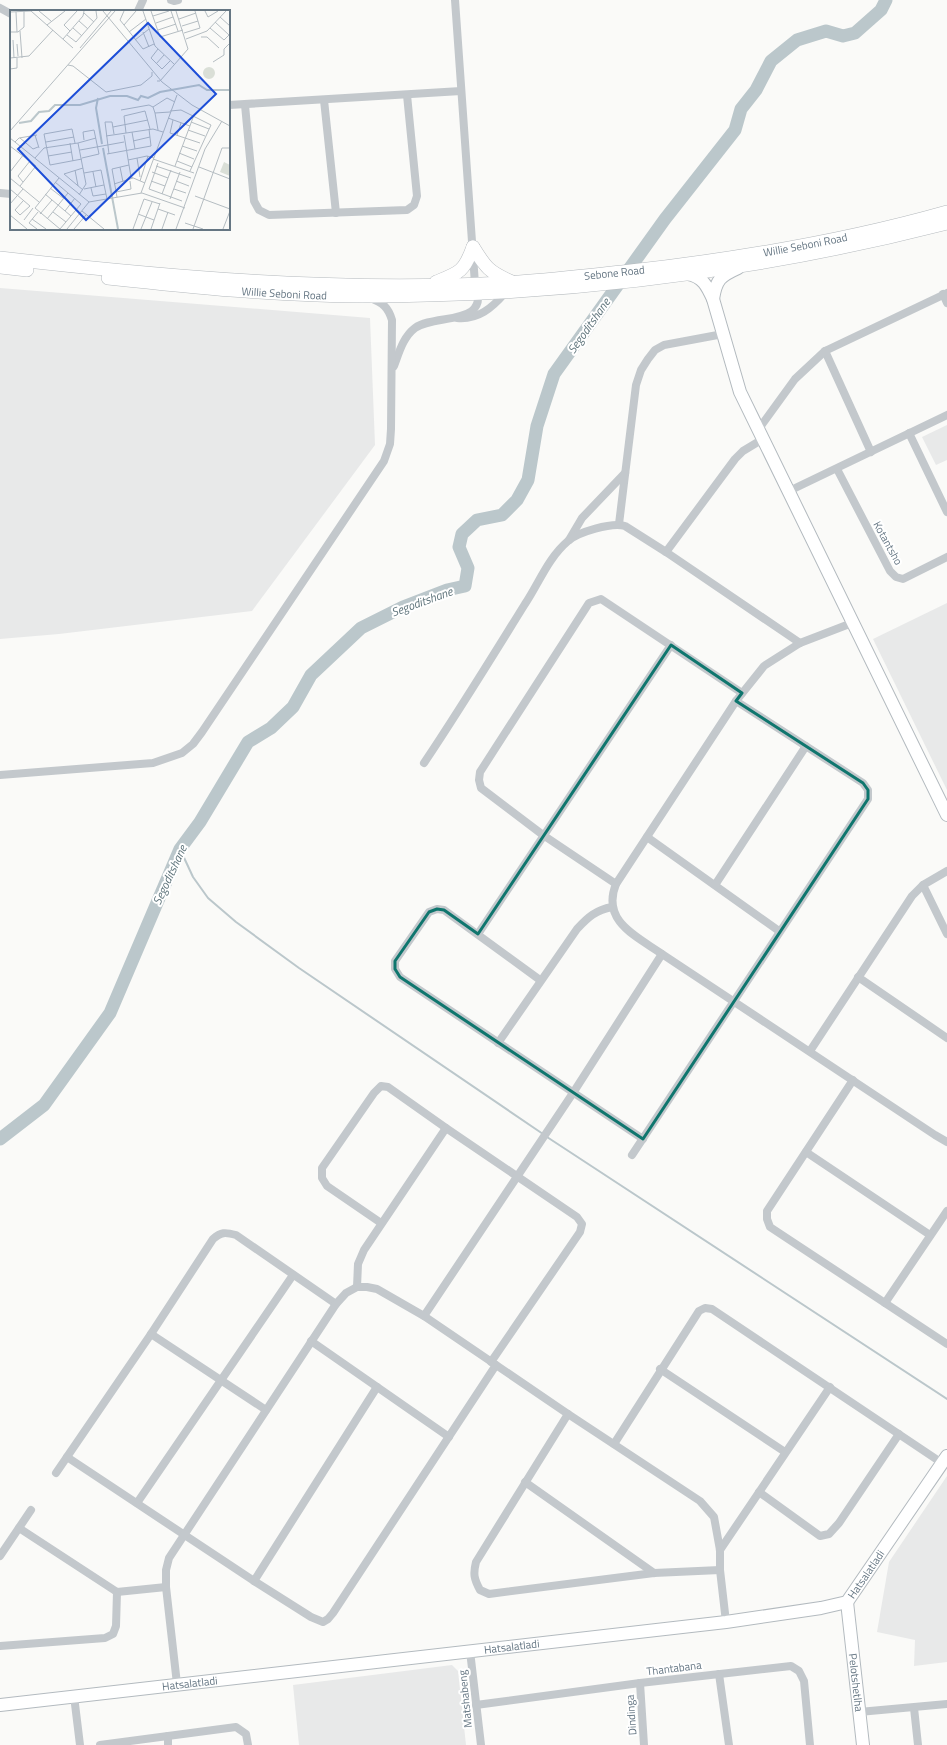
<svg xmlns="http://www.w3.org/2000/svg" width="947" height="1745" viewBox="0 0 947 1745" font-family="'Titillium Web',sans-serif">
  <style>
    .built { fill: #e8e9e9 }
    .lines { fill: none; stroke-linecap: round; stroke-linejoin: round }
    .stream { stroke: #bbc7cb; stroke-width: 2 }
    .river { stroke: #bbc7cb; stroke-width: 13 }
    .secondary-casing { stroke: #b3babf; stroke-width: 14 }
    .primary-casing { stroke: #b5babe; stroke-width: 14 }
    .street { stroke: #c3c8cc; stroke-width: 8 }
    .secondary { stroke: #fff; stroke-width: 12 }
    .primary { stroke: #fff; stroke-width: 13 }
    .marked { fill: none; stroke: #0f766e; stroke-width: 3; stroke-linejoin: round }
    .labels { text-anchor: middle; stroke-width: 4; stroke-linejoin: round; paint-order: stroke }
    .street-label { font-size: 11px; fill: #657683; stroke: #fff }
    .water-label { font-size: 12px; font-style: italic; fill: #60757c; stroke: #fff }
    .inset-river { fill: none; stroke: #bbc7cb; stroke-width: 2 }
    .inset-road { fill: none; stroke: #b5bdc2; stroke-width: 1 }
    .view { fill: #1d4ed8; fill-opacity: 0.15; stroke: #1d4ed8; stroke-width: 2 }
    .inset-edge { fill: none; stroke: #657683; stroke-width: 2 }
  </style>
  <rect width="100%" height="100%" fill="#fafaf8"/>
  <g class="built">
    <path d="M0,288l370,30 5,127 -123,166 -193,23 -59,5z"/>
    <path d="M947,425v35l-11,5 -14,-28z"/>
    <path d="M947,603v187l-74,-151z"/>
    <path d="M947,1476v186l-33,4 1,-26 -38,-8 12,-70z"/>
    <path d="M452,1665l6,6 8,74h-167l-6,-60z"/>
  </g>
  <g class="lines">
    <g class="stream">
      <path d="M180,849l13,28 15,21 28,24 63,46 244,166"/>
      <path d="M547,1137l400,262"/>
    </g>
    <path class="river" d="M0,1139l44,-34 66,-92 70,-164 20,-27 48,-80 23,-14 22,-21 18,-32 50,-47 42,-21 44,-17 18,-4 3,-18 -9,-21 3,-13 15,-14 25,-5 15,-15 11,-20 9,-54 17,-52 111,-155 70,-89 6,-21 15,-19 15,-29 26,-21 29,-9 17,5 12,-3 26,-23 5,-10"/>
    <defs>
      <g id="secondary">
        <path d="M688,274c15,3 19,12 25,25l27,93 207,423"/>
        <path d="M713,299c3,-19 7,-23 25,-31"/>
        <path id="s1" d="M847,1602l16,143"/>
        <path id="s2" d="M0,1705l726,-83 95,-14 26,-6 100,-146"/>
      </g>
      <g id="primary">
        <path d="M473,247c13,21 16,25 39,35"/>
        <path id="s3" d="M0,258c166,19 335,34 502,25 40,-2 80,-7 120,-11 109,-12 219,-30 325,-60"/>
        <path d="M0,267l27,3"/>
        <path id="s4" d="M108,278c84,9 169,18 254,18 198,0 394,-24 585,-73"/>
        <path d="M436,282c23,-9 28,-10 37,-35"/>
      </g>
    </defs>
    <use href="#secondary" class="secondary-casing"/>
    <use href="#primary" class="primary-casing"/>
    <g class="street">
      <path d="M171,0l3,1 4,-1"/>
      <path d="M0,8l11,6"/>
      <path d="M138,11l5,-11"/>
      <path d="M324,100l12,113"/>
      <path d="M229,105l232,-14"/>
      <path d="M245,105l9,96 5,9 10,5 138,-5 7,-5 3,-9 -10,-101"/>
      <path d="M0,193l11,1"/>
      <path d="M943,294l4,9"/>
      <path d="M457,318c21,2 35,-10 48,-25"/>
      <path d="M825,351l46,101"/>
      <path d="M394,366c5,-13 9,-29 21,-38 20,-15 77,-1 60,-44l-20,-284"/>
      <path d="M758,430l37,-51 30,-28 122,-58"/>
      <path d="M909,433l38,79"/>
      <path d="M763,439l-20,12 -8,8 -69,93 134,91"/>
      <path d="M837,469l53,102 6,6 7,2 44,-22"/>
      <path d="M789,491l158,-76"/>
      <path d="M619,524l17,-139 5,-15 7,-11 7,-9 9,-5 59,-11"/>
      <path d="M569,540l13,-22 43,-45"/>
      <path d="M852,623l-52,20 -36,23 -28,35 -120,183c-15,37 20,52 46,70l273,181 12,7"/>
      <path d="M424,763c35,-52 68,-106 101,-159 14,-21 23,-46 43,-63 10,-9 44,-19 57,-15l41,26"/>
      <path d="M0,775l153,-12 29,-10 11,-9 9,-12 182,-271 6,-17 1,-15 1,-109c-4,-13 -9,-17 -22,-22"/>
      <path d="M647,837l132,94"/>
      <path d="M616,884l-73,-49 -62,-47 -2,-8 1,-8 109,-169 12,-4 141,94"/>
      <path d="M715,885l91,-139"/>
      <path d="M923,885l24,49"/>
      <path d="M478,934l193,-289"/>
      <path d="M858,977l89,61"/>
      <path d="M540,980l-96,-70 -7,-1 -8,3 -34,49v8l5,8 243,162"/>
      <path d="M498,1043l79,-114c11,-12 19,-19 35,-22"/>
      <path d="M810,1051l102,-155 11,-11 24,-14"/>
      <path d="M853,1080l-86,131v8l3,8 177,117"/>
      <path d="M806,1152l124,83"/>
      <path d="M632,1155l236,-356v-9l-5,-7 -127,-82"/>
      <path d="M381,1223l-54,-37 -5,-8v-10l52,-75 7,-7 7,1 58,41 131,89 5,7 -2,8 -89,130"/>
      <path d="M357,1287l1,-23 6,-14 82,-122"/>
      <path d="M885,1303l62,-92"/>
      <path d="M424,1316l149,-223 89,-139"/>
      <path d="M151,1334l115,76"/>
      <path d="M311,1341l138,96"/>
      <path d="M660,1369l125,83"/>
      <path d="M568,1414l-92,148c-3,12 -2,17 4,28l9,4 165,-21 66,-3"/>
      <path d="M614,1444l85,-133 6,-3 7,1 230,154"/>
      <path d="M67,1457l187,124 57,36 12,5 5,-3 5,-6 163,-248"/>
      <path d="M56,1473l95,-139 62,-95c8,-7 12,-7 23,-4l100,69"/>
      <path d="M525,1482l129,91"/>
      <path d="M759,1492l61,44 9,-2 10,-11 60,-89"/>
      <path d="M137,1503l156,-228"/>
      <path d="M19,1528l98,64 49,-5"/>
      <path d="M720,1550l110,-163"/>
      <path d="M0,1556l31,-46"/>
      <path d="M254,1581l123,-194"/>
      <path d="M0,1646l105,-8 8,-4 3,-8 1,-34"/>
      <path d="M470,1651l11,94"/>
      <path d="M719,1674l10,71"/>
      <path d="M640,1683l4,62"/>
      <path d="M177,1684l-11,-97v-17l3,-12 167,-254 10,-11 11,-6h10l10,2 47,27 144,98 132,87 14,16 6,33v20l6,52"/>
      <path d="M74,1696l6,49"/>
      <path d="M476,1705l164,-22 151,-17 8,5 5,10 6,64"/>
      <path d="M914,1708l4,37"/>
      <path d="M859,1712l88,-8"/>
      <path d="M168,1736v9"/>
      <path d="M100,1745l136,-18 10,7 2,11"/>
    </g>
    <use href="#secondary" class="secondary"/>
    <use href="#primary" class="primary"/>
  </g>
  <path class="marked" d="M671,645l71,48 -6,8 127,82 5,7v9l-225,340 -243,-162 -5,-8v-8l34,-49 8,-3 7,1 34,24z"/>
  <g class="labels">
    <g class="street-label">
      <text dy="4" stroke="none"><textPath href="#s3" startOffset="809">Willie Seboni Road</textPath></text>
      <text dy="4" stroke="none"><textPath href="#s3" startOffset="616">Sebone Road</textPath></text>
      <text dy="4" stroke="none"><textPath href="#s4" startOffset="177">Willie Seboni Road</textPath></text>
      <text transform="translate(888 543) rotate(61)" y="4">Kotantsho</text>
      <text dy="4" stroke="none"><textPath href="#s2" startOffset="887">Hatsalatladi</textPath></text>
      <text dy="4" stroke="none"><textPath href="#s2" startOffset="515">Hatsalatladi</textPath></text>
      <text transform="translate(674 1668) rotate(-7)" y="4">Thantabana</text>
      <text dy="4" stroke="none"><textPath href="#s2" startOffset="191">Hatsalatladi</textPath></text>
      <text dy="4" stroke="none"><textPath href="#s1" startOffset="81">Pelotshetlha</textPath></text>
      <text transform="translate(465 1699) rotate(-96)" y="4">Matshabeng</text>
      <text transform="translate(631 1715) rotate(-94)" y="4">Dindinga</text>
    </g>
    <g class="water-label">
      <text transform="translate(589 326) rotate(-55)" y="4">Segoditshane</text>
      <text transform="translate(422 602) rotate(-20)" y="4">Segoditshane</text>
      <text transform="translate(170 875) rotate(-65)" y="4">Segoditshane</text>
    </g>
  </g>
  <g transform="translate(10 10)">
    <rect width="220" height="220" fill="#fafaf8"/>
    <path d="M193 63a6 6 0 1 1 12 0a6 6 0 1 1-12 0ZM214,152l6,3v11l-10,-4z" fill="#dadfd7"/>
    <path class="inset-river" d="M88,88l-2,10 6,36M9,113l12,-2 8,-9 10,-1 6,-6h25l30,-9h17l11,4 3,-4 7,2 12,-6 39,-7 8,5h23M93,138l15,81"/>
    <path class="inset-road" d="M21,1l42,37M29,1l12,10M93,1l59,71 30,23 38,21M114,1l-4,9 23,29 11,-5M133,1l12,35 19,18M141,1l9,26 23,-7M161,1l7,20M195,1l3,6 10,-6M0,2l21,-1M6,2l1,20M74,3l10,9M143,6l16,-5M210,7l10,9M169,9l17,-6M69,11l9,8M205,12l14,13M146,13l17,-6M37,15l18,-14M114,15l12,-14M172,16l16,-5M63,18l9,8M200,18l14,12 6,-6M148,20l18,-6M10,21l2,27M60,21l-6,-6 13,-14M0,22h8l6,-5v-16M119,22l17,-13M133,22l6,15M174,23l16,-5 -5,-17M57,25l9,7 21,-24 -1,-7M191,27h6l12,11M53,29l20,-23 1,-5M176,29l21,-8 19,-20M3,30l1,18M125,30l14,-11M7,34l1,12M70,38l31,-37M148,39l-7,9 11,11 8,-8M0,48l19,-2 24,-26M203,52l11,-7v-6l6,-6M146,54l8,-9M58,55l5,1 33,26 35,-7 11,-9v-4M0,59l7,-1v-10M147,71h3l28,-32 -12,-38M143,97l14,-9 8,4M111,100l28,-5 4,2 2,6M160,101l11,-1 30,15 -21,46M158,108l22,8M163,110l-3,13 30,10M181,112l18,7M103,117l35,-7M148,120l-3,-17 15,-1M178,120l17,6M0,121l105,-120M122,122l3,17M116,123l-2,-17 21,-5 5,18M34,124l6,31 32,-6M34,124l28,-5 3,14M25,125l4,13M114,125l7,42 14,6M167,125l4,-12M96,126l47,-7 10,3M0,128l79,64 53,-9 43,15M10,128l13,11 5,-2M123,131l17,-4M5,132l4,-4 18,-3M36,132l28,-5M60,133l3,18M68,133l18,-5M0,136l26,20 -16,20M172,136l15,5M70,140l44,-8M169,143l15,6M97,144l44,-8 -2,-17M99,144l-4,-32h7l2,12M38,146l24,-4M25,148l9,-10 34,-5 8,41 -7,11M72,148l17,-4 -5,-24 -11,2 1,8M127,148l3,19M143,149l41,14M118,150l19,-4 7,2M167,151l15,6M148,153l-9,26 33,12M146,156l35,12M165,156l19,-51M110,157l3,15M189,157l31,12M65,160l3,16M0,162l14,-18M83,162l3,15M142,162l16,6M74,163l17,-3 6,29M0,168l29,24M49,168l-24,30 25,21M130,171l8,-25M141,171l14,5M166,171l13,5M13,172l-5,-6 12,-15M45,172l26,22 -21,25M104,174l19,-6M40,178l13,10M81,178l2,8 13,-2M0,179l20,17M74,179l20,-4M164,179l12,4M73,180l-19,-16 19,-6M106,182l15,-3 -1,-8M131,183l36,-98M35,184l26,22M152,184l9,-24M185,186l35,13M107,187l-5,-28 17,-4M160,189l10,-27M13,191l-8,9 5,5 10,-9M0,194l13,-15M148,199l17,6M55,201l10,-13M72,201l22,18M43,202l13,10M30,204l12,-14M128,204l16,6M0,205l17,14M22,209l14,10M37,209l21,-26M14,210l9,-12M175,213l18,6M27,219l-8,-6 9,-11M57,219l22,-27M64,219l12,-14M123,219l11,-30 16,5M131,219l11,-27M141,219l9,-26M152,219l6,-17M166,219l29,-80 17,-28M183,219l29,-81h8M213,219l7,-18"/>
    <path class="view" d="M138,13l68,71 -130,126 -68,-71z"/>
    <rect width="220" height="220" class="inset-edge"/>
  </g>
</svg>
